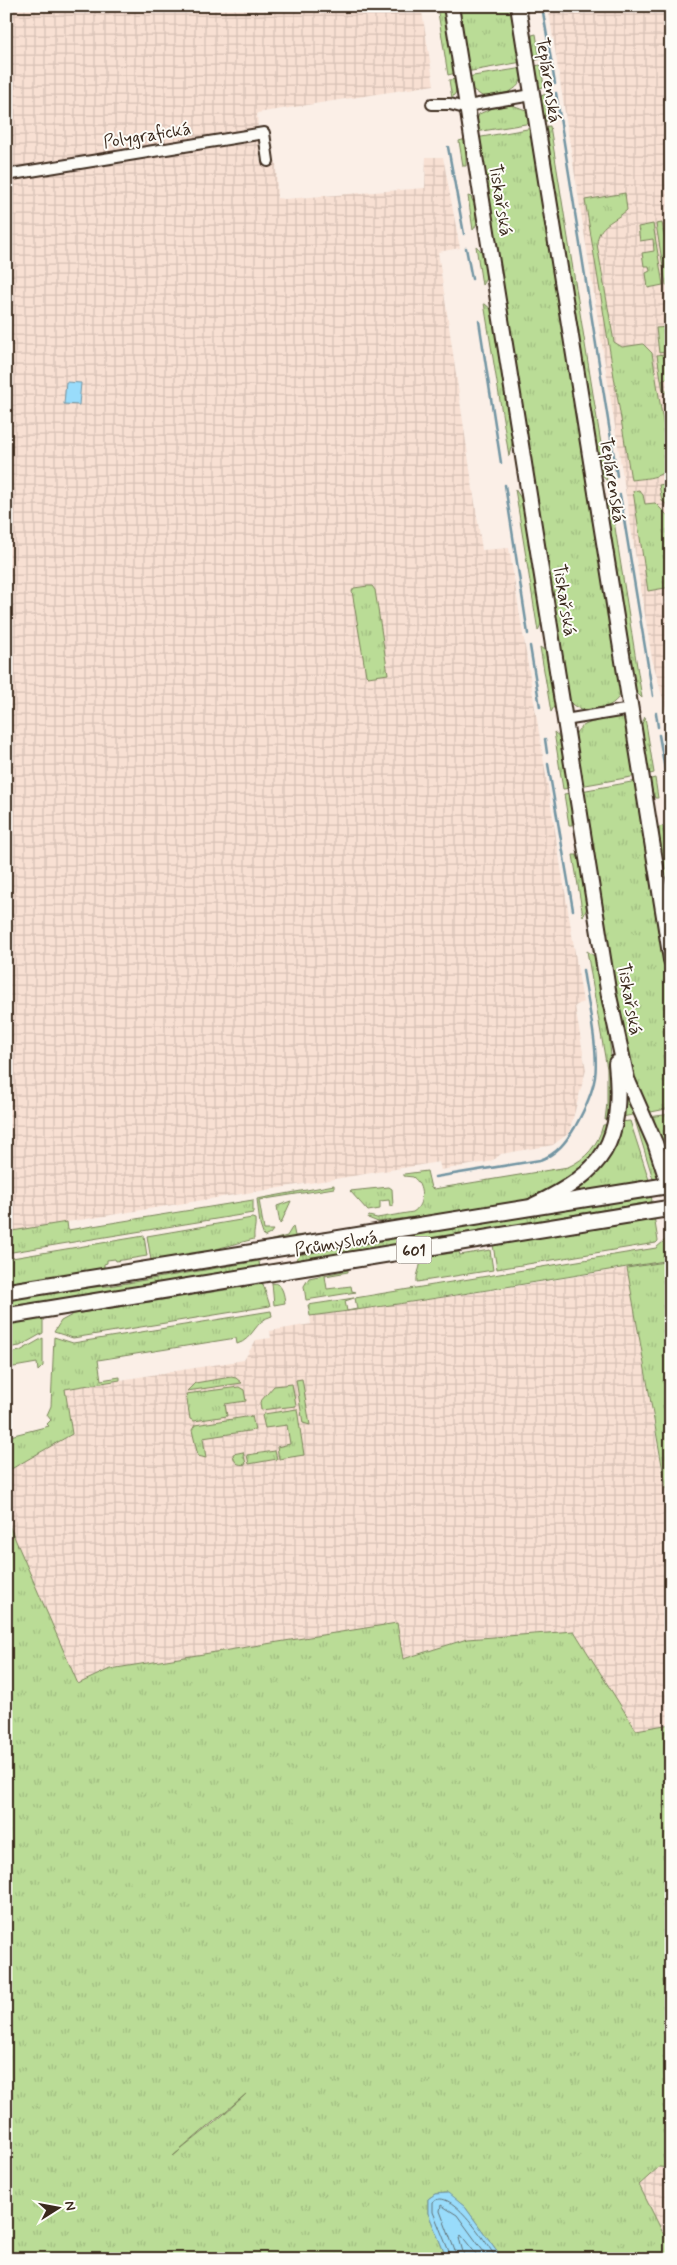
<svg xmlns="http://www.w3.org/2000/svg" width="677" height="2265" viewBox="0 0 677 2265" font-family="Mynerve,sans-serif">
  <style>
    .industrial { fill: url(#industrial-grid) }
    .grass { fill: url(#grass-tufts); stroke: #7a835a; fill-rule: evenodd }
    .water { fill: #99dcfb; stroke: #7395a3 }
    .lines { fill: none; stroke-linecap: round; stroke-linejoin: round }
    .shore { stroke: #617176; stroke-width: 1 }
    .stream { stroke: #7395a3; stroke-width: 2.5 }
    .street-casing { stroke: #3b2a1e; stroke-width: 14 }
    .secondary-casing { stroke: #3b2a1e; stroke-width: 18 }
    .primary-casing { stroke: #3b2a1e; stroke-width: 19 }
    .street { stroke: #fdfcf7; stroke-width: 10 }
    .secondary { stroke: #fdfcf7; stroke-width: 14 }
    .primary { stroke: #fdfcf7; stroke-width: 15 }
    .labels { text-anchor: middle; stroke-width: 4; stroke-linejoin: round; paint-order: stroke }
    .shield { fill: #fdfcf7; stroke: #75695f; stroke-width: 1 }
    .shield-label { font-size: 16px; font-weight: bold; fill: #3b2a1e }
    .street-label { font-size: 18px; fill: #3b2a1e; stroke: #fdfcf7 }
  </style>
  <defs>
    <pattern id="industrial-grid" width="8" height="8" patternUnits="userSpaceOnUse" patternTransform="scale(1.25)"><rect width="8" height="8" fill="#f8e0d3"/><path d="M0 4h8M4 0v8" fill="none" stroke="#d6c0b5"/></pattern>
    <pattern id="grass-tufts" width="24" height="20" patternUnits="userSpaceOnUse" patternTransform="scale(1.25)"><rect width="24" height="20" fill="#badc96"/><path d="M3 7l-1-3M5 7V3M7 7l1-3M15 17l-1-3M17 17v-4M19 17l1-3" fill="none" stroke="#a1bd81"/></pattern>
  </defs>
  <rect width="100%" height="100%" fill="#fbefe7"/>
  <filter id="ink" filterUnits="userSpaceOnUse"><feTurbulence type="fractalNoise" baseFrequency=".02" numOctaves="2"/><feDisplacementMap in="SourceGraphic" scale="10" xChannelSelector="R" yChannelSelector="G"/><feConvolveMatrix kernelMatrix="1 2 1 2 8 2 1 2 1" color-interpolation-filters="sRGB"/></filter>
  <g filter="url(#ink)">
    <g class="industrial">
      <path d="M6,6h415l13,79 -177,28 3,49 16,-1 1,37 8,1 140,-11 1,-31h17l17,91 -22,4 44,298 27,-2 74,454 -8,4 11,64 -17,63 -16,12 -52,9 -6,5 -7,3 -47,8 -2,-8 -433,70z"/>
      <path d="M548,6h123v722l-19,-69z"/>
      <path d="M627,1268l44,256 -1,200 -34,6 -62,-99 -107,8 -65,20 -5,-35 -287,45 -32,15 -72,-166v-46l66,-38 -7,-45 179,-29 12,-20 15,-2 -1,-7 41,-7 -1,-8 184,-26z"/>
      <path d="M659,2167l12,1v81l-32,-64z"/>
    </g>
    <g class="grass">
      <path d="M437,6h8l11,67 -8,2z"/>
      <path d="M456,6h57l9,56 -56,10z"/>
      <path d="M536,34l4,25 -7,2 -1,-26z"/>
      <path d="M541,65l3,22 -5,1 -3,-2 -3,-20z"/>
      <path d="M523,68c2,23 -21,29 -41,28l-13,-9 -2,-10z"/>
      <path d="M457,79l-1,13 -4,6 -3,-18z"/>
      <path d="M545,94l5,26 -8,2 -4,-24z"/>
      <path d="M512,105l14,5 6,13 -56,9 -1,-6 4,-12 14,-6z"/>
      <path d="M550,126l57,355 -9,-10 -56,-344z"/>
      <path d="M533,128l89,563c-7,20 -41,27 -54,9l-92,-562z"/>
      <path d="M466,139v27h-3l-4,-25z"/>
      <path d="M625,193l2,17c-13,12 -29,14 -30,34l17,98 8,5 21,-3 9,9 17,106c0,20 -23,19 -38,21l-46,-280z"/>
      <path d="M468,196l3,1c5,12 11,21 2,33z"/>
      <path d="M662,223l9,46v15l-5,1 -10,-61z"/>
      <path d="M653,224l10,61 -15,3 -2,-15 4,-2 -1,-5h-5l-2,-13 12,-2 -1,-12 -13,2 -2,-14z"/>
      <path d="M476,246c11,9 15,27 6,39z"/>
      <path d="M484,303l9,8 20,129 -4,16z"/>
      <path d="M668,327l3,24 -12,2 -3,-25z"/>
      <path d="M671,353v24l-8,2 2,12h6v4h-3l-5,-4 -6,-36z"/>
      <path d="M670,483l1,3v22l-9,-7 -3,-16z"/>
      <path d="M515,489l9,14 19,116 -5,12z"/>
      <path d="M639,490l4,5 2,9 10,-1 16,16v68l-23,4 -15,-100z"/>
      <path d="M610,496l32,202 -9,-9 -29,-182z"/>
      <path d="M368,586h4l3,4 13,84 -20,3 -2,-2 -14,-84 2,-3z"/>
      <path d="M540,647l8,6 8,50 -5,9z"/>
      <path d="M619,717l7,3 11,56 -57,10 -7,-46c5,-20 28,-19 46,-23z"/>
      <path d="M645,717l9,56 -8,2 -6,-47z"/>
      <path d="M554,732l8,7 9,49 -8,1z"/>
      <path d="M655,778l3,20h-3l-8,-18z"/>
      <path d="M637,781l34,208v119l-25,5 -8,-18 -21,-82 -36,-222z"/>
      <path d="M571,793l1,32h-3l-5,-31z"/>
      <path d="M663,826l8,50v51l-11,-67 -1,-33z"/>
      <path d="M573,855h4c6,15 17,47 6,61z"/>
      <path d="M587,951l10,7c9,54 18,106 16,160l-8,2 2,-17v-34z"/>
      <path d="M624,1087l14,27 -16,3z"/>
      <path d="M671,1114v65l-22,-62z"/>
      <path d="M640,1119l21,60 -7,3 -19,-62z"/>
      <path d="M630,1121l20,62 -84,14 55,-75z"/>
      <path d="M612,1124l-22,40 -47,31 -24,6 -81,13 -60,8 -10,-4 1,-2 8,2 36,-6c12,-7 11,-27 0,-35l-9,-1v-2l23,-3 4,17 3,1 134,-22c18,-8 30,-22 35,-42z"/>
      <path d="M334,1185v3l-75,12 5,30h9l-3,4 -6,3 -4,-12 -3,-26z"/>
      <path d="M389,1187l3,2 1,17h-3l-1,-6 -9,1v8l-12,2 -18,-20z"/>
      <path d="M651,1193l1,9 -86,14 -42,11 -227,35 -1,-2 2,-5 119,-20 38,-10z"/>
      <path d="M253,1200v13l-247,40v-21l61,-10 1,8z"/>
      <path d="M291,1201l-10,22 -1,1 -3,-18z"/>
      <path d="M654,1216l4,25 -2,2 -159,26 -4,-24 14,-5z"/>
      <path d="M252,1218l3,1c1,8 -2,13 -1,20l-84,22 -19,-1 -4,-24z"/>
      <path d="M293,1226l2,10 69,-9 -99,18v-3l22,-6z"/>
      <path d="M671,1235v25c-121,19 -240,41 -361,56l-2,-11 46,-7 -9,3 2,10 10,-2 -2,-11 301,-50z"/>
      <path d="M144,1236l3,20 -31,5 -1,-2 -8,1v3l-3,1v3l-11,6 -87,14v-28z"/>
      <path d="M490,1250l3,20 -76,12c-1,-9 5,-15 3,-24l39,-6 1,3z"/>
      <path d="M259,1261l1,8 -254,41v-11l54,-10 49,-3z"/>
      <path d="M671,1261l-3,92 3,16v147l-44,-248z"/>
      <path d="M348,1270v2l-23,4 2,13 24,-3 1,5 4,1 -50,8 -2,-14 5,-8z"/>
      <path d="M272,1283c11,0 12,12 13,20l-11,2z"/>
      <path d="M263,1284l7,22 -197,32 -19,-6 7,-11 13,-7z"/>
      <path d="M271,1311l1,5c-17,4 -19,24 -35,28l-1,-6 -138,22 3,20 19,-3v3l-55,9 7,45 -66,38v-35l43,-11 -2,-2 4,-4 -4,-5 4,-9 3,-69 19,6z"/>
      <path d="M43,1315v18l-23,13 -14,2v-27z"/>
      <path d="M43,1338v28l-5,5 -1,-8 -29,5 -2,-14 14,-3z"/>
      <path d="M231,1377l5,1 6,5 -55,8 8,-8z"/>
      <path d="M302,1379l8,46 -7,-2 -7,-43z"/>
      <path d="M292,1384l4,22 -35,4 -1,-8 14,-16z"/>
      <path d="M239,1387l5,3 2,11 -21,3 2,12 -33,5 -4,-2 -4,-25z"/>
      <path d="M297,1409l7,46 -25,4 -2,-12 13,-3 -3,-19 -22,3 -3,-12 2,-2z"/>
      <path d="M252,1416l3,14 -52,8 3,20 -8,-2 -6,-26 3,-5z"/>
      <path d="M275,1451l2,8 -28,5 -2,-9z"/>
      <path d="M243,1452l3,12c-9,2 -12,-2 -13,-10z"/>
      <path d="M6,1518l72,166 32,-15 287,-46 6,36 64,-20 107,-8 62,99 35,-6v444l-12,-1 -20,18 32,64v10h-168l-38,-52 -18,-14 -12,1 -7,5v14l19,46h-441zM246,2094l-32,29 -41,33z"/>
    </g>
    <g class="water">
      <path d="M66,382l15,1 -2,22 -15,-1z"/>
      <path d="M448,2193l17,14 38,52h-56l-19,-46v-14l7,-5z"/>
    </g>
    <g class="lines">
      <g class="shore">
        <path d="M452,2259l-19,-47v-10c18,-17 55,44 64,57"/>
        <path d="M458,2259l-18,-48 1,-6 16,10 32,44"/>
        <path d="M465,2259l-6,-21 2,-3 19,24"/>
      </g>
      <g class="stream">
        <path d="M542,6l13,78"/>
        <path d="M556,93l19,118"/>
        <path d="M448,147l16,87"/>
        <path d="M575,213l42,263"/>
        <path d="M466,248l6,31"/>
        <path d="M479,321l22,142"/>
        <path d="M505,485l23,149"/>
        <path d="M620,495l33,201"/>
        <path d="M667,601l4,9"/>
        <path d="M530,646l10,61"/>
        <path d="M656,713l2,14"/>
        <path d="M659,735l12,69"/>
        <path d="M545,739l2,14"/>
        <path d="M548,764l25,146"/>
        <path d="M435,1177l105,-17c17,-6 26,-18 35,-33 9,-16 17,-32 20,-50 4,-27 -8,-78 -12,-107"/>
      </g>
      <defs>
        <g id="street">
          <path d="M432,104h18l11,3 71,-12"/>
          <path d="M6,175l258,-42 4,28"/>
          <path d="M565,720l66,-11"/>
        </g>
        <g id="secondary">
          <path d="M451,6l158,990 18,83 28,64 16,49"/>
          <path d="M518,6l153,954"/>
          <path d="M534,1205c70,-33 90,-63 82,-142"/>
        </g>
        <g id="primary">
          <path d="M6,1292l665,-107"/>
          <path d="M6,1316l665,-108"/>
        </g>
      </defs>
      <use href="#street" class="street-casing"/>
      <use href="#secondary" class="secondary-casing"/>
      <use href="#primary" class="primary-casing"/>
      <use href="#street" class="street"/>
      <use href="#secondary" class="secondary"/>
      <use href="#primary" class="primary"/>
    </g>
  </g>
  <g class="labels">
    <rect class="shield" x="396.5" y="1236.5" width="35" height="27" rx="4"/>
    <g class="shield-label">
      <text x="414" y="1256">601</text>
    </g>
    <g class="street-label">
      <text transform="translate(549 80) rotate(81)" y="6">Teplárenská</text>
      <text transform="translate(147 135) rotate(-9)" y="6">Polygrafická</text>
      <text transform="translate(501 200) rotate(81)" y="6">Tiskařská</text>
      <text transform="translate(613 480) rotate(81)" y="6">Teplárenská</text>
      <text transform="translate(565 600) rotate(81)" y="6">Tiskařská</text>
      <text transform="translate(630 999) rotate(80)" y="6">Tiskařská</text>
      <text transform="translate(336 1243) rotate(-9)" y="6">Průmyslová</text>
    </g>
  </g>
  <rect width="677" height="2265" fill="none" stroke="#fdfcf7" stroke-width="25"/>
  <rect x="12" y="12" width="652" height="2240" fill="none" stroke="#3b2a1e" stroke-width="2" filter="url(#ink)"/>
  <g transform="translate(58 2208) rotate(79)" stroke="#fdfcf7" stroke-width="4" paint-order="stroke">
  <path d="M0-4L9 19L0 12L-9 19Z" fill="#3b2a1e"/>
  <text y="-8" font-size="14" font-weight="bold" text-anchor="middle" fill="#3b2a1e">N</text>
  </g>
</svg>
